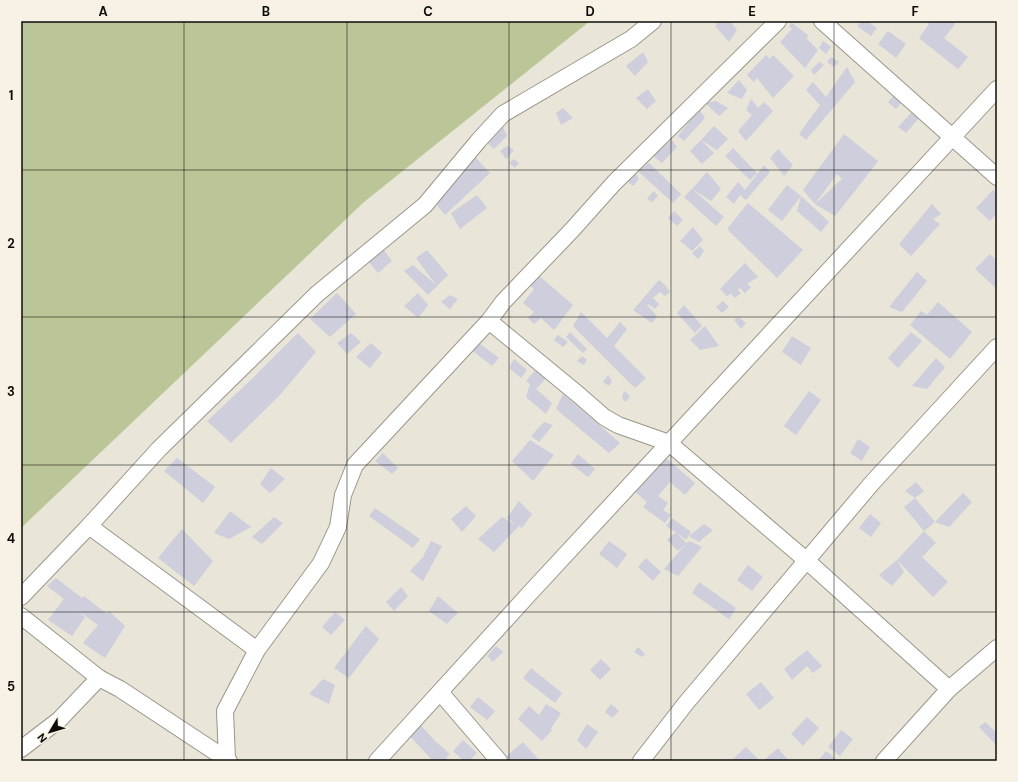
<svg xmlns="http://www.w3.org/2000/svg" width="1018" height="782" viewBox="0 0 1018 782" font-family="'DM Sans',sans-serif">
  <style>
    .green { fill: #bac598 }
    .building { fill: #cecedc; fill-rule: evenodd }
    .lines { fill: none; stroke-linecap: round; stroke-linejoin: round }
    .street-casing { stroke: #9a9689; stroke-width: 18 }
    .street { stroke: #fff; stroke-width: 16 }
    .grid { fill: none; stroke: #0d0c08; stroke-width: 1; stroke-opacity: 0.55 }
    .neatline { fill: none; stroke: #0d0c08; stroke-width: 1.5 }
    .grid-label { font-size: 13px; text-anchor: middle; font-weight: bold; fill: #0d0c08 }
  </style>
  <rect width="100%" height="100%" fill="#e9e5d8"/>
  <path class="green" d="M21,21h569l-226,181 -343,326z"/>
  <g class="building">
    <path d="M719,21h11l7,9 -8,12 -14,-16z"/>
    <path d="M861,21h6l10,7 -6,8 -14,-10z"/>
    <path d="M927,21h24l4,3 -11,14 24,19 -10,12 -39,-31 10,-14 -3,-2z"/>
    <path d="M792,23l17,13 -3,2 12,12 -13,18 -25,-26 12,-13 -3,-3z"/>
    <path d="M888,31l18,13 -10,14 -18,-14z"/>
    <path d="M823,41l8,6 -5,7 -7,-6z"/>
    <path d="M643,52l5,10 -13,14 -9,-10z"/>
    <path d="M766,55l4,4 3,-4 21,21 -21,22 -16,-20 -3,4 -7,-7z"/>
    <path d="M831,57l8,5 -5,5 -7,-5z"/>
    <path d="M819,62l5,3 -10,10 -3,-5z"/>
    <path d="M847,67l8,15 -49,58 -7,-6 21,-29 -14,-15 7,-8 13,15z"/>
    <path d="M739,80l8,10 -5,9 -15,-6z"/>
    <path d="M648,89l8,12 -9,8 -11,-11z"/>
    <path d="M895,94l8,7 -7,8 -8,-7z"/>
    <path d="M751,99l7,9 6,-6 9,9 -27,30 -8,-10 14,-16 -6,-5z"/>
    <path d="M716,101l12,7 -9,8 -14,-13z"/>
    <path d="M563,108l10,10 -12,7 -5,-12z"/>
    <path d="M699,109l6,9 -21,23 -6,-5z"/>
    <path d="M911,113l8,5 -13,15 -8,-6z"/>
    <path d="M502,125l5,11 -13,13 -9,-8z"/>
    <path d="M714,126l14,13 -11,11 -16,-10z"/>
    <path d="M844,134l34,27 -23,30 -20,25 -20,-12 -12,-14zM837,174l5,5 -27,25z"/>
    <path d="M672,140l5,7 -15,16 -9,-7z"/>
    <path d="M701,140l13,13 -12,11 -12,-13z"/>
    <path d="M507,146l7,4 -8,9 -6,-8z"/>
    <path d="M733,148l24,25 -7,7 -25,-24z"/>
    <path d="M778,149l15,16 -9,11 -14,-18z"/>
    <path d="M476,158l14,15 -45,42 -10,-12z"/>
    <path d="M514,159l5,4 -4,5 -6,-5z"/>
    <path d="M649,163l32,31 -8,9 -35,-32z"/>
    <path d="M764,165l6,7 -24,28 -6,-5 -6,9 -8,-7 12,-15 7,8z"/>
    <path d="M707,172l14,17 -10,12 -19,-12z"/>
    <path d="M635,173l4,6 -6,7 -6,-5z"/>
    <path d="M787,185l14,11 -19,25 -14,-11z"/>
    <path d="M692,189l32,28 -8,9 -32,-29z"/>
    <path d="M993,190l4,3v20l-7,8 -14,-13z"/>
    <path d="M654,191l4,5 -6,6 -5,-3z"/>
    <path d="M477,195l10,13 -27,21 -9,-16z"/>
    <path d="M801,196l28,26 -8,10 -24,-21z"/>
    <path d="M748,203l55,47 -26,28 -50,-49z"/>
    <path d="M932,204l9,10 -8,5 7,5 -29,32 -12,-12z"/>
    <path d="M674,211l9,9 -6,6 -9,-8z"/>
    <path d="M693,227l10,13 -11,11 -12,-10z"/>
    <path d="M700,246l4,5 -6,8 -6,-6z"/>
    <path d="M383,249l9,12 -14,12 -10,-12z"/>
    <path d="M427,250l21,25 -20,20 -24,-24 9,-6 23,20 -20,-27z"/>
    <path d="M990,254l7,7v28l-22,-20z"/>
    <path d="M745,263l13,14 -11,7 4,3 -6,6 -5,-5 -3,2 4,3 -6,5 -4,-4 -4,2 -7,-7z"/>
    <path d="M917,272l10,9 -25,31 -13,-5z"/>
    <path d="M537,274l36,31 -19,25 -13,-12 -7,6 -6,-6 6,-6 -11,-9 11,-14 -6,-6z"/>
    <path d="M659,280l6,5 5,7 -5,4 -5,-4 -7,6 6,6 -4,5 -7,-5 -1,1 10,11 -5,7 -19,-13z"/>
    <path d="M337,293l19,21 -26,23 -20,-18z"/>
    <path d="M418,293l10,12 -10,13 -14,-12z"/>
    <path d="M450,295l8,4 -8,10 -9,-7z"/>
    <path d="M723,301l6,6 -7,6 -6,-6z"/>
    <path d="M938,302l34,30 -22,27 -40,-34 11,-14 6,4z"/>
    <path d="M684,305l18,21 -7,7 -18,-20z"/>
    <path d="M581,312l26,26 13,-16 7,7 -13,17 32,32 -11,10 -62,-62z"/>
    <path d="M738,317l8,6 -5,6 -7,-9z"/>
    <path d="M705,326l14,20 -19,4 -10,-10z"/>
    <path d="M570,332l17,17 -4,4 -17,-16z"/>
    <path d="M911,332l11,9 -24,27 -10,-10z"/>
    <path d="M298,333l18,19 -36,43 -49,48 -24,-22 47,-44z"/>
    <path d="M351,333l10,9 -14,12 -10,-11z"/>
    <path d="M558,335l10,7 -5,5 -9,-7z"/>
    <path d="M792,336l19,12 -10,17 -19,-13z"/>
    <path d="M371,343l11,10 -12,15 -14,-11z"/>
    <path d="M480,344l19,14 -7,8 -19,-15z"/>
    <path d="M582,356l5,4 -3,5 -7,-4z"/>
    <path d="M936,358l9,9 -18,22 -15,-3z"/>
    <path d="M514,359l13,11 -6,8 -12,-10z"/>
    <path d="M539,366l11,8 -14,15 16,14 -6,11 -20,-17 4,-13 -4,-3z"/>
    <path d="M608,375l4,6 -3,5 -6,-4z"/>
    <path d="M624,391l6,5 -4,6 -4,-4z"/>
    <path d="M809,391l12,9 -25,35 -12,-9z"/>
    <path d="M563,394l57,49 -11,10 -53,-44z"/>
    <path d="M544,422l9,3 -14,17 -8,-6z"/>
    <path d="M858,439l12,8 -8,14 -12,-8z"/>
    <path d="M530,440l24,15 -21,26 -21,-20z"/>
    <path d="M383,453l15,15 -6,6 -17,-13z"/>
    <path d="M578,454l17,15 -7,8 -17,-13z"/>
    <path d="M665,457l30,26 -10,12 -15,-13 -12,14 10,7 -5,7 8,5 -6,8 -22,-16 4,-5 -13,-11z"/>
    <path d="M177,458l38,29 -12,16 -39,-32z"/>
    <path d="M271,468l14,11 -15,14 -10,-9z"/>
    <path d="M916,482l8,9 -9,7 -10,-7z"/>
    <path d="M963,493l9,9 -23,25 -14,-5 -11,9 12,12 -14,14 26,25 -15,15 -36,-37 7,12 -12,14 -13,-11 18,-15 27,-29 -20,-24 11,-9 20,24z"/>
    <path d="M519,501l13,13 -10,14 -3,-2 -25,26 -16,-13 24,-22 14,8 -9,-7z"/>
    <path d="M466,506l10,10 -14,16 -11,-13z"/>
    <path d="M375,508l45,31 -7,9 -44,-32z"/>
    <path d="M230,511l21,16 -22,12 -15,-6z"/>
    <path d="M870,514l11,9 -10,14 -12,-9z"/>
    <path d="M274,517l9,6 -21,21 -10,-7z"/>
    <path d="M672,518l19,14 -5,8 -10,-8 -4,-2 -6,-4z"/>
    <path d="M704,524l9,6 -14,12 -10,-6z"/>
    <path d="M182,529l31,32 -19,25 -36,-28z"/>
    <path d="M676,532l10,11 4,-2 12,6 -24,29 -14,-7 22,-25 -8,7 -11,-11z"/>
    <path d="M431,541l11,5 -19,35 -13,-10 13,-14z"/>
    <path d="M609,541l18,13 -10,14 -18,-14z"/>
    <path d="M646,558l15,14 -8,9 -15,-14z"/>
    <path d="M748,565l15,12 -11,14 -15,-11z"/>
    <path d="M56,578l26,20 2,-2 23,18 2,-3 16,15 -20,32 -22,-15 15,-18 -24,-17 11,9 -13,19 -24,-16 16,-21 -17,-13z"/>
    <path d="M699,582l37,26 -7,11 -37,-26z"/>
    <path d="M401,587l7,9 -14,15 -8,-9z"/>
    <path d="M438,596l20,17 -11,11 -18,-13z"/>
    <path d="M335,612l10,8 -14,15 -9,-8z"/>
    <path d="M366,626l13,13 -30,39 -15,-10z"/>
    <path d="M496,646l7,6 -10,10 -6,-6z"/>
    <path d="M638,647l7,7 -3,3 -8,-5z"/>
    <path d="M807,650l15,16 -9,7 -6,-7 -15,14 -8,-11z"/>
    <path d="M601,659l10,10 -11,11 -10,-10z"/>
    <path d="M531,668l31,25 -7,10 -32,-25z"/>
    <path d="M323,679l12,6 -6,19 -20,-10z"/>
    <path d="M761,682l13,16 -15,12 -13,-16z"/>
    <path d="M478,697l17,14 -8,9 -17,-13z"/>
    <path d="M546,704l15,9 -11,17 3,-1 -11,12 -24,-22 11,-13 10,9z"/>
    <path d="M611,704l8,7 -7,7 -7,-6z"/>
    <path d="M807,717l12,11 -16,18 -12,-12z"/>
    <path d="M985,722l12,11v13l-18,-19z"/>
    <path d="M419,723l16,18 15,13 -4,4 4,3h-17l-25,-27z"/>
    <path d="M587,724l11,8 -12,17 -9,-9z"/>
    <path d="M841,730l12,9 -13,17 -12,-9z"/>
    <path d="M463,740l14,13 -8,8h-5l-11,-10z"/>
    <path d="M523,742l17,19h-34l-3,-2z"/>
    <path d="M746,747l14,14h-29z"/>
    <path d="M778,748l11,13h-26z"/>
    <path d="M826,751l12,10h-20z"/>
  </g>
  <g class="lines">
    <defs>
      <g id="street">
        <path d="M822,21l175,156"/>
        <path d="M489,321l91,75 24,21 14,8 51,18 137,117 143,129"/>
        <path d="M89,526l168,124"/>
        <path d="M21,597l68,-71 70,-77 158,-155 108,-89 54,-65 24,-26 128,-75 22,-18"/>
        <path d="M21,616l78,62 21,11 109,72"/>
        <path d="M440,692l59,69"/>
        <path d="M21,749l38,-29 40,-42"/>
        <path d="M225,761l2,-2 -2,-48 32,-61 64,-87 17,-36 5,-32 12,-30 134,-144 14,-19 69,-72 42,-47 164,-162"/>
        <path d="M377,761l152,-167 468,-505"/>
        <path d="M641,761l45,-58 186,-220 125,-136"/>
        <path d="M884,761l65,-72 48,-41"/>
      </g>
    </defs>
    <use href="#street" class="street-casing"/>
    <use href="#street" class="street"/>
  </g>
  <path class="grid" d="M184,21v740M347,21v740M509,21v740M671,21v740M834,21v740M21,170h976M21,317h976M21,465h976M21,612h976"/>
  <rect width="1018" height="782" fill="none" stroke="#f7f2e5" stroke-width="44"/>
  <g transform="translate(50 732) rotate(232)" stroke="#f7f2e5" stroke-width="3" paint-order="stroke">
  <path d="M0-3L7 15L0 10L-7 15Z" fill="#0d0c08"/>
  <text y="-6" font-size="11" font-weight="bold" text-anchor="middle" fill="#0d0c08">N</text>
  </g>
  <rect x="22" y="22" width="974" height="738" class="neatline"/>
  <g class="grid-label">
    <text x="103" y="16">A</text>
    <text x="266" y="16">B</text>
    <text x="428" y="16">C</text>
    <text x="590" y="16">D</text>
    <text x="752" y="16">E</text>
    <text x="915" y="16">F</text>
    <text x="11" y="100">1</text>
    <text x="11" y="248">2</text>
    <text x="11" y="396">3</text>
    <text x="11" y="543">4</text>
    <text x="11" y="691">5</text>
  </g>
</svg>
